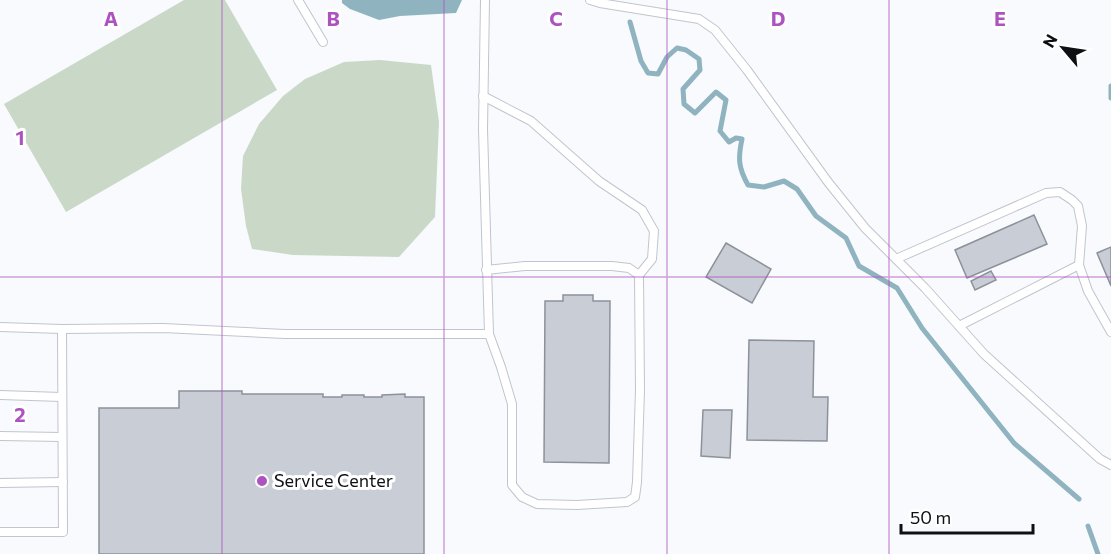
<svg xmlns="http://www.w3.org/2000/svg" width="1111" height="554" viewBox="0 0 1111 554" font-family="Commissioner,sans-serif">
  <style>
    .green { fill: #cad8c8 }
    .water { fill: #90b3c0 }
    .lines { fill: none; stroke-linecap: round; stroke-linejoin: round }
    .stream { stroke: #90b3c0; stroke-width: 5 }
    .building { fill: #c8cdd6; stroke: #8c919a; stroke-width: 1.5 }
    .lane-casing { stroke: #c0c5ce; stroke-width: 10 }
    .lane { stroke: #fff; stroke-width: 8 }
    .grid { fill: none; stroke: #ad53c0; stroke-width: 1.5; stroke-opacity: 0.55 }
    .poi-dot { fill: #ad53c0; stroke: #fff; stroke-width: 2 }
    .labels { text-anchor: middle; stroke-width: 6; stroke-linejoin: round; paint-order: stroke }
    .poi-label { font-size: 18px; fill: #0e1013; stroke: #fff; text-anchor: start }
    .grid-label { font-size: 20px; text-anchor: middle; font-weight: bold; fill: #ad53c0; stroke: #fff; stroke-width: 6; stroke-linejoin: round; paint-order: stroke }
  </style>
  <rect width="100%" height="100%" fill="#f8fafe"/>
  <g class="green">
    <path d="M184,0h41l52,90 -211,122 -62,-108z"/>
    <path d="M380,60l51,5 8,57 -4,95 -36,40 -106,-2 -41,-6 -6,-23 -5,-37 2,-33 16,-32 24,-28 22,-17 39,-17z"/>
  </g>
  <path class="water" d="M342,0h120l-6,13 -56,3 -21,4 -29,-11 -8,-6z"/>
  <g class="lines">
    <g class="stream">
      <path d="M630,22l11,39 7,12 10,1 9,-17 10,-9 9,2 13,9 1,11 -17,19 1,15 11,9 21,-21 10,8 -6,31 9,11 7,-4 6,1c-4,19 -4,28 6,46l16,2 20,-6 13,8 19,27 30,22 13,28 38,22 25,40 92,115 65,56"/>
      <path d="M1111,86v12"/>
      <path d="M1088,526l10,28"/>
    </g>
  </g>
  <g class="building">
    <path d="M1034,215l13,29 -80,34 -12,-28z"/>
    <path d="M726,243l45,26 -19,34 -46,-26z"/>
    <path d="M1111,247v39l-14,-33z"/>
    <path d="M991,271l5,9 -21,10 -4,-9z"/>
    <path d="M563,295h30v6h17l-1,162 -65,-1 1,-161h18z"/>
    <path d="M749,340l65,1 -1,56h15l-1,44 -80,-1z"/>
    <path d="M179,391h63v3h81v3h19v-2h22v2h18v-2l23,-1v3h19v157h-325v-146h80z"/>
    <path d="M703,410h29l-2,48 -29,-2z"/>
  </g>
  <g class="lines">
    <defs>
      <g id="lane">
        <path d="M298,0l25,42"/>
        <path d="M590,0l10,3 99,16 16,11 32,40 81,112 37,46 60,60 59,66 116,105 11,6"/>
        <path d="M483,96l48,25 68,60 43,29 12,21 -2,28 -13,16"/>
        <path d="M896,259l150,-66 14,-1 12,8 6,6 4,20 -3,39 9,26 23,41"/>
        <path d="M486,270l39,-4h87l17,2 10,7 1,115 -3,92 -2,15 -8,5 -50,3 -40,-1 -15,-7 -10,-12v-81l-11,-37 -12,-33"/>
        <path d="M959,326l120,-61"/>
        <path d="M0,327l62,2 101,-1 122,6h204l-6,-205 2,-129"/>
        <path d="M0,395l62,2"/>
        <path d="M0,436l62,1"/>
        <path d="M0,483l63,-1"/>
        <path d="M0,532h63l-1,-203"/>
      </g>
    </defs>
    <use href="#lane" class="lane-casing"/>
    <use href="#lane" class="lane"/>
  </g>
  <path class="grid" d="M222,0v554M444,0v554M667,0v554M889,0v554M0,277h1111"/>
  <circle class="poi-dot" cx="262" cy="481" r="6"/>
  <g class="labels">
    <g class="poi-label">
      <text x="274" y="487">Service Center</text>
    </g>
  </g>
  <g class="grid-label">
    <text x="111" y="26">A</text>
    <text x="333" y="26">B</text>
    <text x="556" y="26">C</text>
    <text x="778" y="26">D</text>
    <text x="1000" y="26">E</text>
    <text x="20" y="145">1</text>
    <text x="20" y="422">2</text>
  </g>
  <g transform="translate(1063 48) rotate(299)" stroke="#ffffff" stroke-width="4.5" paint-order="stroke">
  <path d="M0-4.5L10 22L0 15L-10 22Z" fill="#0e1013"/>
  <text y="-9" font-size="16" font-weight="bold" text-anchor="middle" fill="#0e1013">N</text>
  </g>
  <path d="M901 524v9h132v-9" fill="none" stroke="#0e1013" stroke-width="3"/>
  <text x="910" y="524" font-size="18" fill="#0e1013" stroke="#ffffff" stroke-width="4.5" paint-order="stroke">50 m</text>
</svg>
